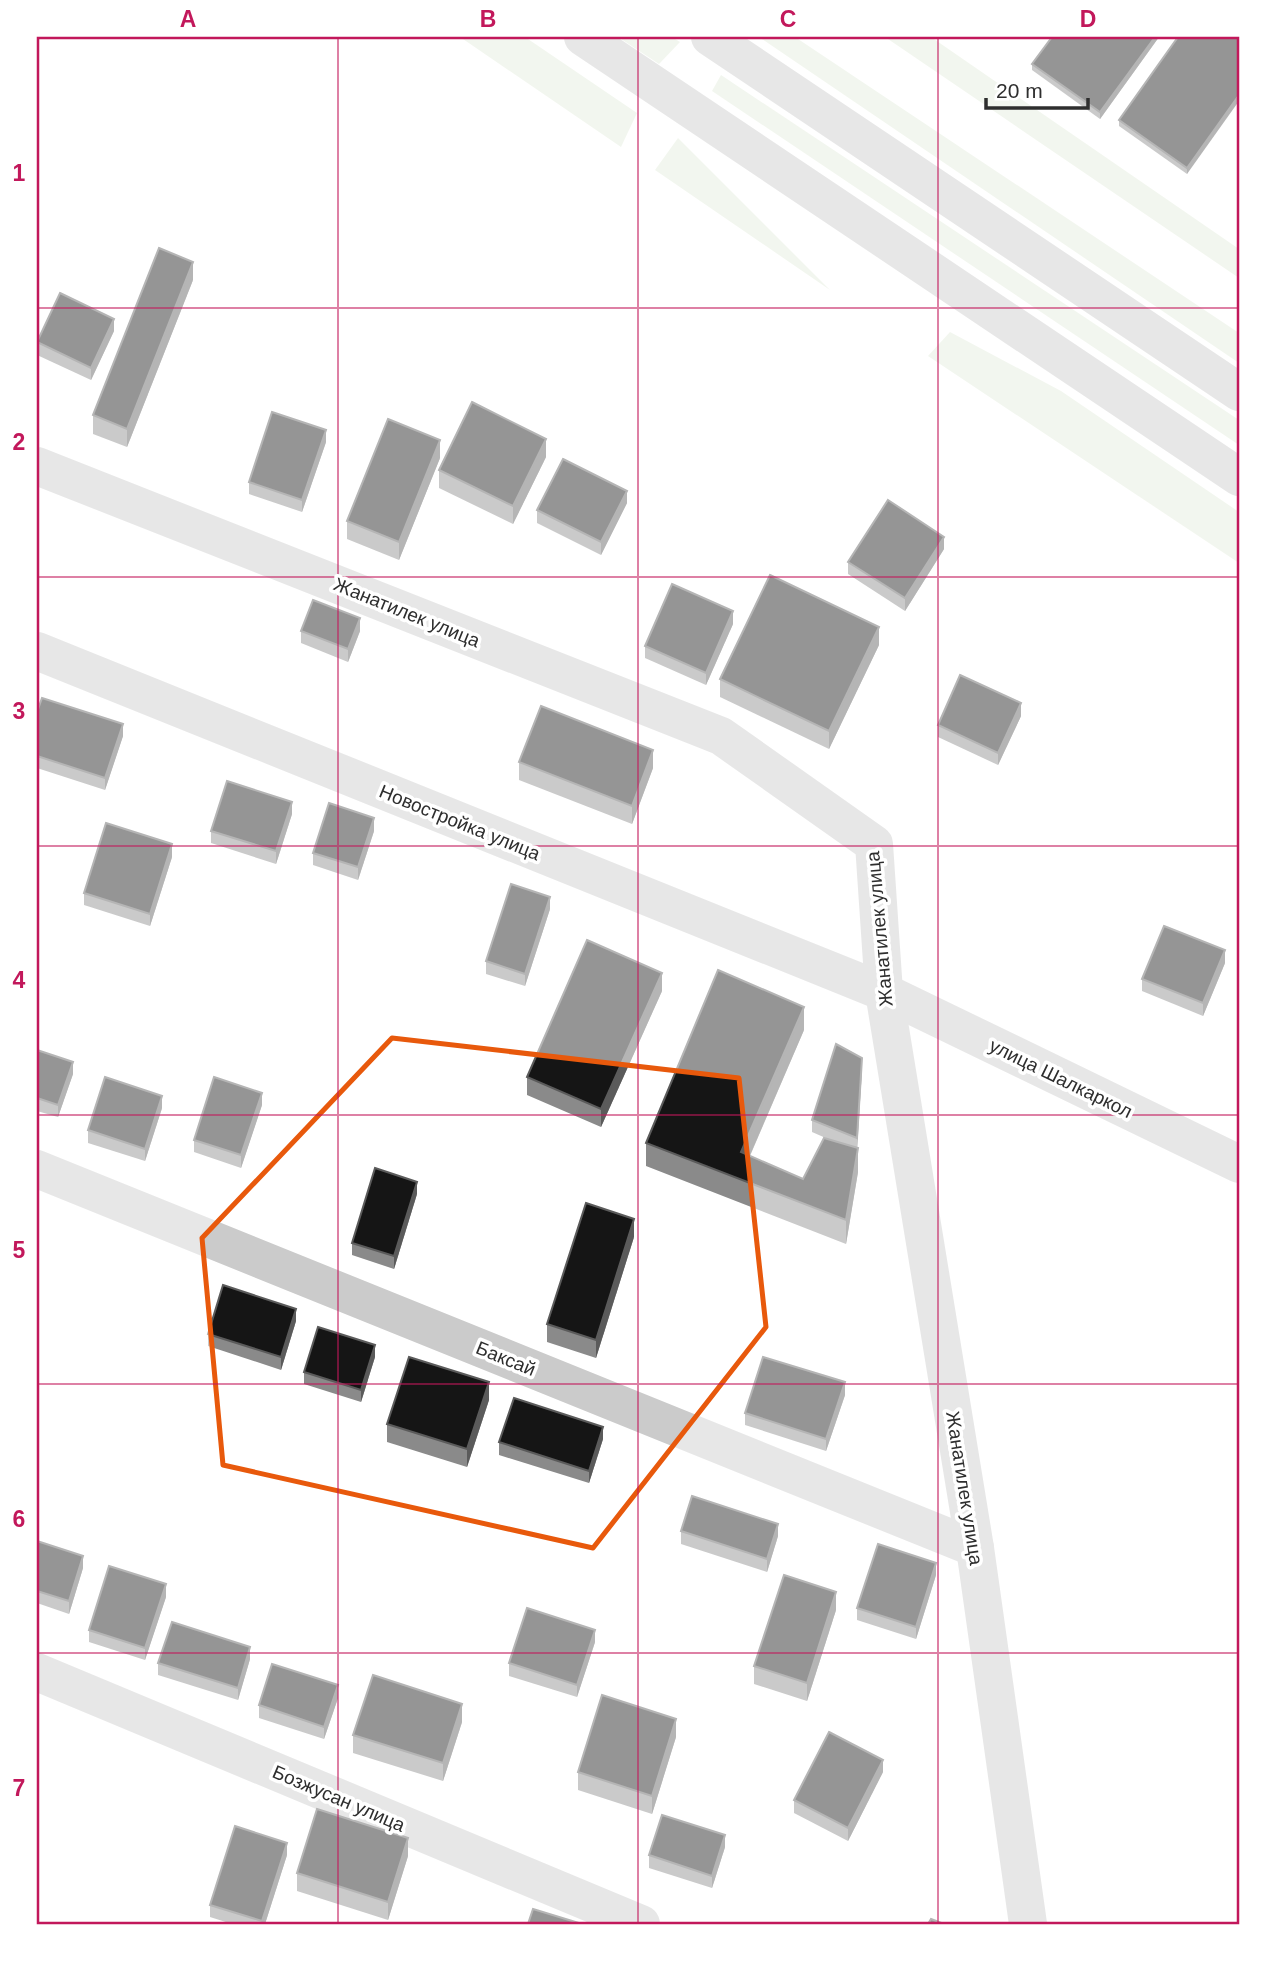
<svg xmlns="http://www.w3.org/2000/svg" width="1276" height="1961" viewBox="0 0 1276 1961" font-family="Arial,sans-serif">
  <style>
    .green { fill: #e3ecdb }
    .lines { fill: none; stroke-linecap: round; stroke-linejoin: round }
    .minor { stroke: #cbcbcb; stroke-width: 38 }
    .wall { fill: #8a8a8a }
    .shaded-wall { fill: #5b5b5b }
    .building { fill: #151515; stroke: #5b5b5b; stroke-width: 2 }
    .marked { fill: none; stroke: #e8590c; stroke-width: 5; stroke-linejoin: round }
    .grid { fill: none; stroke: #c2185b; stroke-width: 2; stroke-opacity: 0.55 }
    .labels { text-anchor: middle; stroke-width: 7; stroke-linejoin: round; paint-order: stroke }
    .street-label { font-size: 19px; fill: #2e2e2e; stroke: #fff }
    .neatline { fill: none; stroke: #c2185b; stroke-width: 2.5 }
    .grid-label { font-size: 23px; text-anchor: middle; font-weight: bold; fill: #c2185b }
  </style>
  <rect width="100%" height="100%" fill="#fff"/>
  <g class="green">
    <path d="M460,37h65l112,76 -16,34z"/>
    <path d="M618,37h54l8,5 -21,22z"/>
    <path d="M759,37h36l444,296v30z"/>
    <path d="M885,37h46l308,212v29z"/>
    <path d="M721,75l518,345v25l-527,-354z"/>
    <path d="M678,138l152,152 -175,-120z"/>
    <path d="M950,332l111,59 178,121v51l-311,-207z"/>
  </g>
  <g class="lines">
    <g class="minor">
      <path d="M583,37l656,440"/>
      <path d="M710,37l529,355"/>
      <path d="M37,466l684,270 153,108 10,148 91,556 53,376"/>
      <path d="M37,651l847,341 355,172"/>
      <path d="M37,1169l938,379"/>
      <path d="M37,1672l604,252"/>
    </g>
  </g>
  <g class="wall">
    <path d="M1052,37h107l-59,82 -68,-49v-6z"/>
    <path d="M1239,37l-52,137 -68,-48v-6z"/>
    <path d="M193,280l-66,167 -34,-13v-19z"/>
    <path d="M114,331l-23,49 -54,-25v-13z"/>
    <path d="M326,442l-24,70 -53,-18v-12z"/>
    <path d="M546,457l-33,67 -74,-36v-18z"/>
    <path d="M440,458l-41,102 -52,-21v-18z"/>
    <path d="M627,503l-26,52 -64,-32v-13z"/>
    <path d="M944,549l-39,62 -57,-37v-12z"/>
    <path d="M733,624l-27,61 -61,-27v-12z"/>
    <path d="M301,631h59l-12,31 -47,-19z"/>
    <path d="M879,645l-50,104 -109,-52v-18z"/>
    <path d="M37,712l86,24 -18,54 -68,-22z"/>
    <path d="M1021,716l-23,49 -60,-28v-12z"/>
    <path d="M519,762l134,6 -21,56 -113,-44z"/>
    <path d="M292,814l-16,50 -65,-21v-12z"/>
    <path d="M374,831l-16,49 -45,-15v-12z"/>
    <path d="M172,857l-22,69 -66,-21v-12z"/>
    <path d="M550,909l-25,77 -39,-12v-13z"/>
    <path d="M1225,963l-22,53 -61,-25v-12z"/>
    <path d="M662,991l-61,136 -74,-32v-18z"/>
    <path d="M804,1030l-54,126 53,23 25,-40 -16,-7v-12l50,-50 -5,78 1,24 -12,72 -200,-78v-23z"/>
    <path d="M37,1050l36,24 -15,43 -21,-6z"/>
    <path d="M262,1105l-21,63 -47,-16v-12z"/>
    <path d="M162,1108l-17,53 -57,-18v-13z"/>
    <path d="M417,1194l-23,75 -42,-14v-12z"/>
    <path d="M634,1237l-38,121 -49,-16v-18z"/>
    <path d="M296,1321l-15,49 -73,-24v-12z"/>
    <path d="M375,1357l-14,45 -57,-18v-12z"/>
    <path d="M845,1395l-19,56 -81,-26v-12z"/>
    <path d="M489,1400l-22,67 -80,-25v-18z"/>
    <path d="M603,1439l-14,44 -90,-28v-13z"/>
    <path d="M681,1531l97,5 -11,36 -86,-28z"/>
    <path d="M37,1541l46,27 -14,46 -32,-11z"/>
    <path d="M936,1575l-20,64 -59,-19v-12z"/>
    <path d="M166,1597l-21,63 -56,-18v-12z"/>
    <path d="M836,1610l-29,91 -53,-17v-18z"/>
    <path d="M595,1642l-18,55 -68,-21v-13z"/>
    <path d="M250,1659l-12,41 -80,-25v-12z"/>
    <path d="M338,1698l-14,41 -65,-21v-13z"/>
    <path d="M462,1722l-19,59 -90,-28v-18z"/>
    <path d="M676,1737l-24,77 -74,-24v-18z"/>
    <path d="M883,1772l-35,69 -54,-28v-13z"/>
    <path d="M725,1847l-13,41 -63,-20v-13z"/>
    <path d="M287,1855l-22,69h-33l-22,-7v-12z"/>
    <path d="M408,1856l-20,64 -91,-29v-18z"/>
  </g>
  <g class="shaded-wall">
    <path d="M1155,37h4l-59,82v-7z"/>
    <path d="M1239,95v6l-52,73v-6z"/>
    <path d="M193,262v18l-66,167v-18z"/>
    <path d="M114,319v12l-23,49v-12z"/>
    <path d="M326,430v12l-24,70v-12z"/>
    <path d="M546,439v18l-33,67v-18z"/>
    <path d="M440,440v18l-41,102v-18z"/>
    <path d="M627,491v12l-26,52v-13z"/>
    <path d="M944,537v12l-39,62v-13z"/>
    <path d="M733,611v13l-27,61v-12z"/>
    <path d="M360,618v13l-12,31v-13z"/>
    <path d="M879,627v18l-50,104v-18z"/>
    <path d="M1021,703v13l-23,49v-12z"/>
    <path d="M123,724v12l-18,54v-12z"/>
    <path d="M653,750v18l-21,56v-18z"/>
    <path d="M292,802v12l-16,50v-13z"/>
    <path d="M374,818v13l-16,49v-13z"/>
    <path d="M172,844v13l-22,69v-12z"/>
    <path d="M550,897v12l-25,77v-12z"/>
    <path d="M1225,950v13l-22,53v-13z"/>
    <path d="M662,973v18l-61,136v-18z"/>
    <path d="M804,1007v23l-63,146v-24z"/>
    <path d="M862,1058v12l-5,81v-13z"/>
    <path d="M73,1062v12l-15,43v-12z"/>
    <path d="M262,1093v12l-21,63v-13z"/>
    <path d="M162,1096v12l-17,53v-12z"/>
    <path d="M858,1148v24l-12,72v-24z"/>
    <path d="M417,1182v12l-23,75v-13z"/>
    <path d="M634,1219v18l-38,121v-18z"/>
    <path d="M296,1309v12l-15,49v-13z"/>
    <path d="M375,1345v12l-14,45v-12z"/>
    <path d="M489,1382v18l-22,67v-18z"/>
    <path d="M845,1382v13l-19,56v-12z"/>
    <path d="M603,1427v12l-14,44v-12z"/>
    <path d="M778,1524v12l-11,36v-13z"/>
    <path d="M83,1556v12l-14,46v-13z"/>
    <path d="M936,1563v12l-20,64v-12z"/>
    <path d="M166,1584v13l-21,63v-12z"/>
    <path d="M836,1592v18l-29,91v-18z"/>
    <path d="M595,1630v12l-18,55v-12z"/>
    <path d="M250,1647v12l-12,41v-12z"/>
    <path d="M338,1685v13l-14,41v-12z"/>
    <path d="M462,1704v18l-19,59v-18z"/>
    <path d="M676,1719v18l-24,77v-18z"/>
    <path d="M883,1760v12l-35,69v-13z"/>
    <path d="M725,1835v12l-13,41v-12z"/>
    <path d="M408,1838v18l-20,64v-18z"/>
    <path d="M287,1843v12l-22,69h-3v-3z"/>
  </g>
  <g class="building">
    <path d="M1052,37h103l-55,75 -68,-48z"/>
    <path d="M1178,37h61v58l-52,73 -68,-48z"/>
    <path d="M159,248l34,14 -66,167 -34,-14z"/>
    <path d="M60,293l54,26 -23,49 -54,-26z"/>
    <path d="M472,402l74,37 -33,67 -74,-36z"/>
    <path d="M272,412l54,18 -24,70 -53,-18z"/>
    <path d="M388,419l52,21 -41,102 -52,-21z"/>
    <path d="M563,459l64,32 -26,51 -64,-32z"/>
    <path d="M888,500l56,37 -39,61 -57,-36z"/>
    <path d="M770,575l109,52 -50,104 -109,-52z"/>
    <path d="M672,584l61,27 -27,62 -61,-27z"/>
    <path d="M313,600l47,18 -12,31 -47,-18z"/>
    <path d="M960,675l61,28 -23,50 -60,-28z"/>
    <path d="M42,698l81,26 -18,54 -68,-22v-44z"/>
    <path d="M541,706l112,44 -21,56 -113,-44z"/>
    <path d="M227,781l65,21 -16,49 -65,-20z"/>
    <path d="M329,803l45,15 -16,49 -45,-14z"/>
    <path d="M106,823l66,21 -22,70 -66,-21z"/>
    <path d="M511,884l39,13 -25,77 -39,-13z"/>
    <path d="M1164,926l61,24 -22,53 -61,-24z"/>
    <path d="M587,940l75,33 -61,136 -74,-32z"/>
    <path d="M718,970l86,37 -63,145 62,27 21,-41 34,10 -12,72 -200,-77z"/>
    <path d="M836,1044l26,14 -5,80 -45,-18z"/>
    <path d="M37,1050l36,12 -15,43 -21,-7z"/>
    <path d="M105,1077l57,19 -17,53 -57,-19z"/>
    <path d="M214,1077l48,16 -21,62 -47,-15z"/>
    <path d="M375,1168l42,14 -23,74 -42,-13z"/>
    <path d="M586,1203l48,16 -38,121 -49,-16z"/>
    <path d="M223,1285l73,24 -15,48 -73,-23z"/>
    <path d="M318,1327l57,18 -14,45 -57,-18z"/>
    <path d="M409,1357l80,25 -22,67 -80,-25z"/>
    <path d="M763,1357l82,25 -19,57 -81,-26z"/>
    <path d="M514,1398l89,29 -14,44 -90,-29z"/>
    <path d="M692,1496l86,28 -11,35 -86,-28z"/>
    <path d="M37,1541l46,15 -14,45 -32,-10z"/>
    <path d="M878,1544l58,19 -20,64 -59,-19z"/>
    <path d="M109,1566l57,18 -21,64 -56,-18z"/>
    <path d="M784,1575l52,17 -29,91 -53,-17z"/>
    <path d="M527,1608l68,22 -18,55 -68,-22z"/>
    <path d="M172,1622l78,25 -12,41 -80,-25z"/>
    <path d="M272,1664l66,21 -14,42 -65,-22z"/>
    <path d="M373,1675l89,29 -19,59 -90,-28z"/>
    <path d="M602,1695l74,24 -24,77 -74,-24z"/>
    <path d="M829,1732l54,28 -35,68 -54,-28z"/>
    <path d="M317,1809l91,29 -20,64 -91,-29z"/>
    <path d="M662,1815l63,20 -13,41 -63,-21z"/>
    <path d="M235,1826l52,17 -25,78 -52,-16z"/>
    <path d="M533,1909l49,15h-54z"/>
    <path d="M931,1919l13,5h-16z"/>
  </g>
  <path d="M0 0H1276V1961H0ZM392,1038l347,40 27,249 -173,221 -370,-83 -21,-227z" fill="#fff" fill-opacity=".55" fill-rule="evenodd"/>
  <path class="marked" d="M392,1038l347,40 27,249 -173,221 -370,-83 -21,-227z"/>
  <path class="grid" d="M338,37v1887M638,37v1887M938,37v1887M37,308h1202M37,577h1202M37,846h1202M37,1115h1202M37,1384h1202M37,1653h1202"/>
  <g class="labels">
    <g class="street-label">
      <text transform="translate(407 612) rotate(22)" y="7">Жанатилек улица</text>
      <text transform="translate(460 822) rotate(22)" y="7">Новостройка улица</text>
      <text transform="translate(879 929) rotate(-95)" y="7">Жанатилек улица</text>
      <text transform="translate(1061 1078) rotate(26)" y="7">улица Шалкаркол</text>
      <text transform="translate(506 1358) rotate(22)" y="7">Баксай</text>
      <text transform="translate(965 1488) rotate(81)" y="7">Жанатилек улица</text>
      <text transform="translate(339 1798) rotate(23)" y="7">Бозжусан улица</text>
    </g>
  </g>
  <rect width="1276" height="1961" fill="none" stroke="#ffffff" stroke-width="77"/>
  <path d="M986 98v10h102v-10" fill="none" stroke="#2e2e2e" stroke-width="3.5"/>
  <text x="996" y="98" font-size="21" fill="#2e2e2e" stroke="#ffffff" stroke-width="5" paint-order="stroke">20 m</text>
  <rect x="38" y="38" width="1200" height="1885" class="neatline"/>
  <g class="grid-label">
    <text x="188" y="27">A</text>
    <text x="488" y="27">B</text>
    <text x="788" y="27">C</text>
    <text x="1088" y="27">D</text>
    <text x="19" y="181">1</text>
    <text x="19" y="450">2</text>
    <text x="19" y="719">3</text>
    <text x="19" y="988">4</text>
    <text x="19" y="1258">5</text>
    <text x="19" y="1527">6</text>
    <text x="19" y="1796">7</text>
  </g>
</svg>
